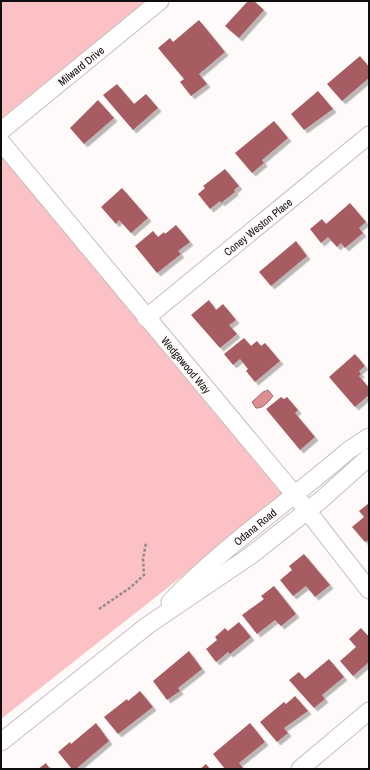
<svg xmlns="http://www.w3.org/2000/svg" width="370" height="770" viewBox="0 0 370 770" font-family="'Archivo Narrow',sans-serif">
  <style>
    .green { fill: #fbc1c4 }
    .water { fill: #de8d93; stroke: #a0676b }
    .building { fill: #a75b62; filter: url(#shadow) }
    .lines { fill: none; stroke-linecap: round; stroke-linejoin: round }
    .minor-casing { stroke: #c5bebe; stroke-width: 19 }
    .path { stroke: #8f8b8b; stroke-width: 2.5; stroke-dasharray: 3 2; stroke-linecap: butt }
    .minor { stroke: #fff; stroke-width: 17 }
    .labels { text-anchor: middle; stroke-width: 3.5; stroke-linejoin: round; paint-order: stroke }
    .street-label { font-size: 11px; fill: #0f0d0d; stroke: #fffafa }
  </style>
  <defs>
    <filter id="shadow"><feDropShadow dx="3.5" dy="3.5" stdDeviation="0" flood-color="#0004"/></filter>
  </defs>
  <rect width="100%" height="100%" fill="#fffafa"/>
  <g class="green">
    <path d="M1,1h145l-145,119z"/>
    <path d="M1,156l283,340 -283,223z"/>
  </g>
  <path class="water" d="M268,390l5,6c-4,5 -10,13 -17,12l-4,-6 11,-10z"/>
  <g class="building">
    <path d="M248,1h6l10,9 -25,28 -14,-12z"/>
    <path d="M199,20l26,32 -26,22 8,10 -16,12 -11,-14 4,-3 -26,-31 12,-10 3,4z"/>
    <path d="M360,56l9,11v11l-27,23 -15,-17z"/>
    <path d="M117,84l17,20 12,-10 12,14 -25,22 -30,-35z"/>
    <path d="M318,91l15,18 -29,21 -13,-16z"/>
    <path d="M98,100l16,18 -30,26 -14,-16z"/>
    <path d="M274,121l14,17 -26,22 2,3 -12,10 -17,-20z"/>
    <path d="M225,169l14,17 -5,4 1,2 -14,11 -1,-2 -10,8 -12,-15 7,-6 -2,-2z"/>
    <path d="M122,188l26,30 -17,15 -12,-13 -3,4 -15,-17z"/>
    <path d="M350,203l16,19 -7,6 4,5 -18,15 -4,-5 -4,4 -9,-10 -7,6 -11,-14 12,-10 4,5z"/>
    <path d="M176,225l14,17 -12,9 3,3 -24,19 -22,-27 18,-15 5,6 6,-5 1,2z"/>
    <path d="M296,241l11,15 -36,30 -12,-14z"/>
    <path d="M209,300l7,10 7,-6 13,16 -7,5 8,9 -17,14 -29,-33z"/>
    <path d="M244,338l7,8 6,-5 4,5 4,-3 15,18 -25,21 -9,-11 2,-2 -8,-10 -7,6 -9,-11z"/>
    <path d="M355,354l10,12 -6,5 2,3 -2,2 10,12v7l-14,12 -26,-30z"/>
    <path d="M281,397l3,2 3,-2 11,13 -3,3 20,24 -15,13 -34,-41z"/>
    <path d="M369,503v37l-4,2 -13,-15 12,-10 -5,-6z"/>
    <path d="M304,554l26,31 -15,12 -9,-11 -13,10 -13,-16 12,-10 -3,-4z"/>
    <path d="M274,586l22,28 -15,12 -6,-6 -18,14 -15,-19 22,-16 -3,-3z"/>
    <path d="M239,622l12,15 -21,17 -2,-2 -12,10 -10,-13 11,-9 -2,-3 10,-9 3,3z"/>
    <path d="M361,628l8,9v25l-16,14 -13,-15 16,-14 -7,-8z"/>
    <path d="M189,651l13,18 -24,19 2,3 -13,9 -14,-19z"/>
    <path d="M329,659l15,18 -22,18 3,4 -11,9 -25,-28 10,-8 6,7z"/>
    <path d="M140,691l13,16 -35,27 -14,-17 23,-18 1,2z"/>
    <path d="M295,696l13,15 -24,17 4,5 -11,9 -17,-20 24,-20 2,2z"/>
    <path d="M96,723l13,18 -33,28h-4l-14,-17 12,-10 1,2z"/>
    <path d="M250,723l15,19 -26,21 4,5 -2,1h-16l-12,-15z"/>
    <path d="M46,763l4,6h-12z"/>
    <path d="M206,764l4,5h-10z"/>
  </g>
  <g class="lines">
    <defs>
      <g id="minor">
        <path d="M1,131l159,-130"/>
        <path d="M1,142l294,353 74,95"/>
        <path d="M146,318l223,-183"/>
        <path d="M170,602c54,-56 120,-101 179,-152l20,-13"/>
        <path d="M1,742l147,-117 102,-69 71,-56 48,-43"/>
        <path d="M300,769l69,-58"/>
      </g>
    </defs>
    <use href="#minor" class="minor-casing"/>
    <path class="path" d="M99,609l32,-22 13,-12 -1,-16 3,-16"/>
    <use href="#minor" class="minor"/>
  </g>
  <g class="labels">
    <g class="street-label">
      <text transform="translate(81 66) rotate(-39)" y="4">Milward Drive</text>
      <text transform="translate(258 227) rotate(-39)" y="4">Coney Weston Place</text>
      <text transform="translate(186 365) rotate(50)" y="4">Wedgewood Way</text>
      <text transform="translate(255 527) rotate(-39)" y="4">Odana Road</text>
    </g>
  </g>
  <rect width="370" height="770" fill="none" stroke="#0f0d0d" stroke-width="4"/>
</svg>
